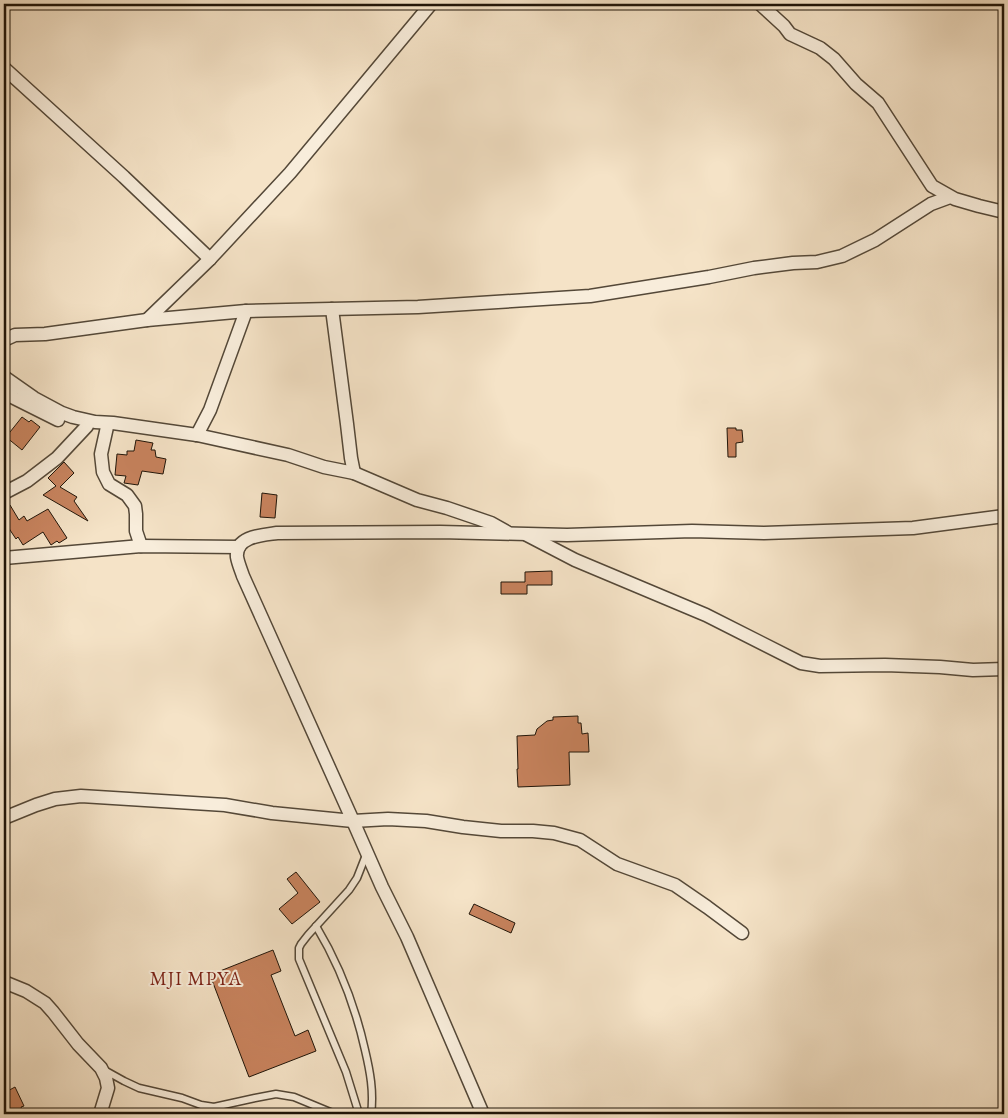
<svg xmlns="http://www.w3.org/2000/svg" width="1008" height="1118" viewBox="0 0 1008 1118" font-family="'EB Garamond',serif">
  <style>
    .building { fill: #c8835e; stroke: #1f1408 }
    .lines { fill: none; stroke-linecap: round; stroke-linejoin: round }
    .lane-casing { stroke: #544838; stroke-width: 9 }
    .street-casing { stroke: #544838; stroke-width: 15 }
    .lane { stroke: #f8eddb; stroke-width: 6 }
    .street { stroke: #f8eddb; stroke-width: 12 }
    .labels { text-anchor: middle; stroke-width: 4; stroke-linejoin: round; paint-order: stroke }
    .quarter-label { font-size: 19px; letter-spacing: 1px; fill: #7a1f14; stroke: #f8eddb }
  </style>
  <rect width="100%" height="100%" fill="#f5e3c7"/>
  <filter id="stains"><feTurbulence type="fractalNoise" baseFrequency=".004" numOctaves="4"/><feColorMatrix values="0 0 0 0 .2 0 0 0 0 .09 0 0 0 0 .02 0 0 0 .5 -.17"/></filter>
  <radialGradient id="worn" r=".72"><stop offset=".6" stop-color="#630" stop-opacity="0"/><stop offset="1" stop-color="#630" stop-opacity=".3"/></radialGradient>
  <g class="building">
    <path d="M22,417l7,5 2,-2 9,7 -18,23 -16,-13z"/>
    <path d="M727,428h9v2h6l1,12 -7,1v14h-8z"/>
    <path d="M136,440l17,3 -2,7h4l1,7 10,2 -3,15 -21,-3 -4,14 -14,-2 2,-7 -11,-1 2,-21 10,1v-4h7z"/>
    <path d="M64,462l10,11 -14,14 17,10 -3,4 14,20 -45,-26 13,-9 -8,-8z"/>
    <path d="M262,493l15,2 -2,23 -15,-1z"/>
    <path d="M10,505l9,15 5,-4 3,5 21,-12 19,29 -8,5 -2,-2 -6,4 -8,-13 -20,13 -5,-8 -2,2 -8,-12 -4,3v-21z"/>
    <path d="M552,571v14h-25v9h-26v-12h24v-10z"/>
    <path d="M578,716v7h3l1,11 6,-1 1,19h-20l1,33 -52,2 -1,-18h1l-1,-33 18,-1 2,-6 10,-8 6,-1v-3z"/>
    <path d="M296,872l24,30 -28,22 -13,-15 19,-16 -11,-14z"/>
    <path d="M474,904l41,19 -4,10 -42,-19z"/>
    <path d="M273,950l8,21 -10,4 24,61 13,-6 8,21 -67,26 -39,-102z"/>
    <path d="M15,1087l9,19 -3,1 3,7h-20v-21z"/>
  </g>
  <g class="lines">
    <defs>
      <g id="lane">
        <path d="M316,926c24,40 39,79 49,124 5,21 9,42 6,64"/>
        <path d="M106,1071l18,10 15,7 43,10 19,7 13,2 41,-9 21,-4 18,3 41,17"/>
        <path d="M359,1114l-13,-42 -47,-113v-11l2,-4 7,-9 41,-45 8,-12 9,-23"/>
      </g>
      <g id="street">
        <path d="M760,4l24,22 6,8 30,14 14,11 22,25 22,19 54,83 23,13 24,7 25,6"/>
        <path d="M4,68l120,109 86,82"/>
        <path d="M332,309l15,115 4,34 3,15"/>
        <path d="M147,320l63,-61 80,-86 141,-169"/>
        <path d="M4,340l11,-5 30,-1 102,-14 99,-9 172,-4 172,-11 119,-19 45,-9 39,-5 24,-1 25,-6 33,-16 56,-36 19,-7"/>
        <path d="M4,377l30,21 28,15 11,4 22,5 18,1 84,12 91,20 36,12 30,6 63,27 30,8 44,15 16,9"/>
        <path d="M4,390l10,8 44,22"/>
        <path d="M107,427l-6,27 2,18 6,12 18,11 8,11 1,8v17l5,15"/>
        <path d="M197,435l13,-25 36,-99"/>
        <path d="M4,493l23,-12 30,-23 30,-32"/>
        <path d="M527,535l48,25 131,55 95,48 19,3 65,-1 55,2 33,3 31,-1"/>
        <path d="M4,558l137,-12 98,1"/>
        <path d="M4,818l32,-13 19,-6 26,-3 144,9 47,8 81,8 35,-2 38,2 37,6 38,4h32l21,2 26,7 37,24 58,21 32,22 35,26"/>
        <path d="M4,982l22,9 19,12 8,9 25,32 23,24 5,10 2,10 -7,23 1,3"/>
        <path d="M483,1114l-76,-177 -25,-50 -29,-66 -110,-245c-2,-6 -5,-13 -6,-19 -2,-21 26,-22 40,-24l163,-1 127,3 125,-4 72,2 149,-5 91,-12"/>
      </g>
    </defs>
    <use href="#lane" class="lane-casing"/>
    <use href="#street" class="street-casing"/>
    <use href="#lane" class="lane"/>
    <use href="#street" class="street"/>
  </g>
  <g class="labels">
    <g class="quarter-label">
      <text x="196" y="985">MJI MPYA</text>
    </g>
  </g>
  <rect width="1008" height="1118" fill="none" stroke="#f5e3c7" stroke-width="20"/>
  <rect x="5" y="5" width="998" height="1108" fill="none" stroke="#1f1408" stroke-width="2.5"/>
  <rect x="10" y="10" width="988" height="1098" fill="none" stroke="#1f1408"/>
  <rect width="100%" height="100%" filter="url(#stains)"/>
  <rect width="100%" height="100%" fill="url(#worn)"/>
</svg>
